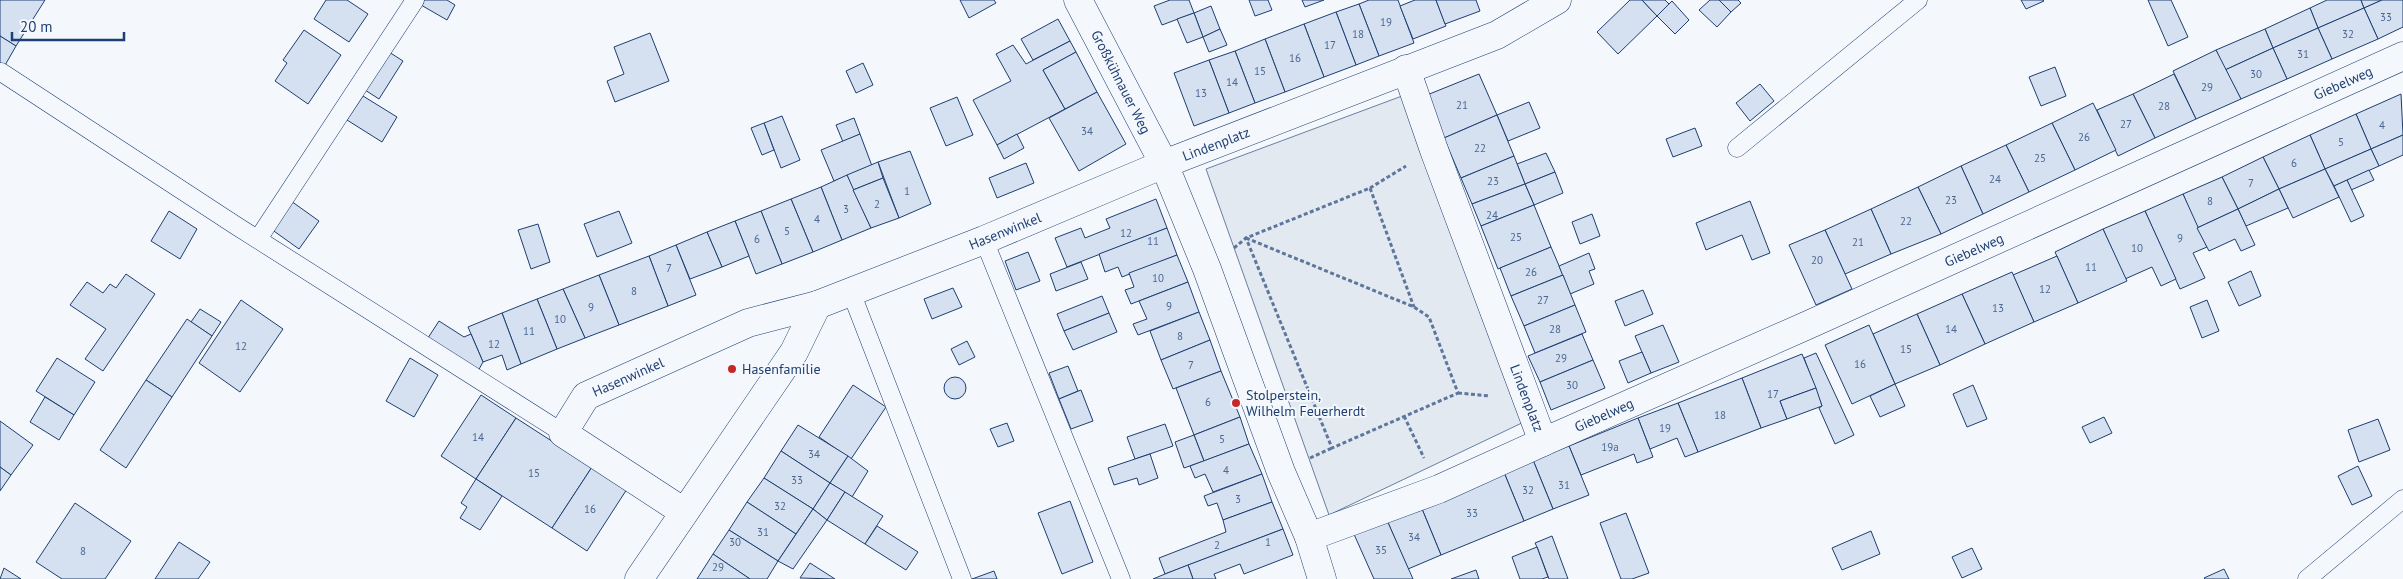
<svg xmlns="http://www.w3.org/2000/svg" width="2403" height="579" viewBox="0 0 2403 579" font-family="'PT Sans',sans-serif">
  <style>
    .green { fill: #e3e9f0; stroke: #687fa3 }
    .building { fill: #d5e0f0; stroke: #1d3f73 }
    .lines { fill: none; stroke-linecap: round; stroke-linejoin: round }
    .lane-casing { stroke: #1d3f73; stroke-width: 19 }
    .street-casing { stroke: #1d3f73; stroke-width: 29 }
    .path { stroke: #5e769c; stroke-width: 3; stroke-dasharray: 4 2.5; stroke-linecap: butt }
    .lane { stroke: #f4f7fb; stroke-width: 18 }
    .street { stroke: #f4f7fb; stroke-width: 28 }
    .poi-dot { fill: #c62828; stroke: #f4f7fb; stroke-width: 2 }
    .labels { text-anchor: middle; stroke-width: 4; stroke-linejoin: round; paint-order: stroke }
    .number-label { font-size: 11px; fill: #4b6792 }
    .street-label { font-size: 14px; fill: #1d3f73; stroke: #f4f7fb }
    .poi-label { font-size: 14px; fill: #1d3f73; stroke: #f4f7fb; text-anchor: start }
  </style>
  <rect width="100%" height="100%" fill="#f4f7fb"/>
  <path class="green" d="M1402,96l124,325 -197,94 -123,-346z"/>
  <g class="building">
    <path d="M0,0h45l-29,46 -16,-10z"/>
    <path d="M326,0h21l21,14 -19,28 -35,-23z"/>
    <path d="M424,0h23l8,5 -8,15 -26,-15z"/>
    <path d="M960,0h34l2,3 -27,15z"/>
    <path d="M1170,0h19l5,13 -32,12 -8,-19z"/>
    <path d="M1249,0h19l4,10 -17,6z"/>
    <path d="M1302,0h22l-19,7z"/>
    <path d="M1369,0h29l16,43 -35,13 -20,-52z"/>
    <path d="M1415,0h21l10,26 -33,13 -13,-33z"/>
    <path d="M1436,0h40l4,11 -35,13z"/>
    <path d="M1630,0h12l15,16 -39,38 -21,-22z"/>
    <path d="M1642,0h23l4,4 -12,12z"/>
    <path d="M1710,0h9l12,12 -14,15 -18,-17z"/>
    <path d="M1719,0h19l3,3 -10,9z"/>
    <path d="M2021,0h22l1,1 -18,8z"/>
    <path d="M2148,0h23l17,37 -20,9z"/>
    <path d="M2327,0h34l3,8 -46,20 -8,-20z"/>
    <path d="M2361,0h21l-18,8z"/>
    <path d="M2382,0h21v27l-25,12 -14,-31z"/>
    <path d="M1672,1l17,19 -14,14 -18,-18z"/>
    <path d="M1359,4l20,52 -23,9 -20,-53z"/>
    <path d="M1211,6l9,23 -17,8 -9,-24z"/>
    <path d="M2310,8l8,20 -45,20 -8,-19z"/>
    <path d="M2364,8l14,31 -46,20 -14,-31z"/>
    <path d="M1336,12l20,53 -32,12 -20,-53z"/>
    <path d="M1194,13l9,24 -16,6 -10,-24z"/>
    <path d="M1058,19l12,22 -37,19 -12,-21z"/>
    <path d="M1304,24l20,53 -39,15 -20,-53z"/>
    <path d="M2318,28l14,31 -45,20 -14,-31z"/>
    <path d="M1220,29l7,16 -18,7 -6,-15z"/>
    <path d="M2265,29l8,19 -48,22 -9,-20z"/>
    <path d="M304,30l37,25 -33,49 -33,-23 12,-18 -4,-3z"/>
    <path d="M650,33l19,48 -54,21 -8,-21 17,-7 -10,-27z"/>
    <path d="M0,36l16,10 -16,28z"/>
    <path d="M1265,39l20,53 -30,11 -20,-52z"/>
    <path d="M1070,41l6,11 -33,18 22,39 -68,36 -24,-45 38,-19 -15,-27 17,-9 13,19z"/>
    <path d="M2273,48l14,31 -46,20 -16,-29z"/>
    <path d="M2216,50l25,49 -45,20 -23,-48z"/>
    <path d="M1235,51l20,52 -26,10 -20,-53z"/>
    <path d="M389,52l14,9 -24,38 -14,-9z"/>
    <path d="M1076,52l21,40 -32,17 -22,-39z"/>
    <path d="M1209,60l20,53 -35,13 -20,-53z"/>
    <path d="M863,63l10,22 -17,8 -10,-22z"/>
    <path d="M2055,67l11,29 -25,10 -12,-29z"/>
    <path d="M1479,74l18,41 -53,23 -17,-43z"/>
    <path d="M2174,74l22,45 -41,19 -22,-44z"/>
    <path d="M1760,84l14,17 -24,20 -14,-18z"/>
    <path d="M1097,92l29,52 -47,27 -30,-53z"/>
    <path d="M2133,94l22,44 -37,18 -21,-46z"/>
    <path d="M2401,94l2,41 -32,14 -15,-35z"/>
    <path d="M363,96l34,21 -15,25 -35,-22z"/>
    <path d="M957,97l16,38 -27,11 -16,-38z"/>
    <path d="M1529,102l11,26 -32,13 -11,-26z"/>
    <path d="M2093,103l23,47 -41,20 -23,-47z"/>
    <path d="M2356,114l15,35 -46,20 -15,-34z"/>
    <path d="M1497,115l17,41 -53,22 -17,-40z"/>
    <path d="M782,116l18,44 -19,8 -17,-45z"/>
    <path d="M854,118l6,16 -17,8 -7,-17z"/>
    <path d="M764,123l10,27 -12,5 -11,-27z"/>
    <path d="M2052,123l23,47 -46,22 -23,-47z"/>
    <path d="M1695,128l7,18 -29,11 -7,-18z"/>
    <path d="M860,134l12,32 -38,15 -13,-31z"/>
    <path d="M1017,134l7,14 -20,11 -7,-14z"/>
    <path d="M2310,135l15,34 -46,20 -16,-32z"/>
    <path d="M2403,135v20l-24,11 -8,-17z"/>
    <path d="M2006,145l23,47 -46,22 -22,-48z"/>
    <path d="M2371,149l8,17 -45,20 -9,-17z"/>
    <path d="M910,151l21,53 -32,14 -21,-56z"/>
    <path d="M1546,153l9,19 -30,12 -8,-20z"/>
    <path d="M1514,156l11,28 -53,20 -11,-26z"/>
    <path d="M2263,157l16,32 -41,20 -16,-32z"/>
    <path d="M878,162l5,16 -30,12 -6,-15z"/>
    <path d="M1026,163l8,20 -37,15 -8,-20z"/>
    <path d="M1961,166l22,48 -42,20 -23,-47z"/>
    <path d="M2325,169l14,28 -46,21 -14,-29z"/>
    <path d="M2369,170l5,10 -23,10 -4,-10z"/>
    <path d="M1555,172l8,21 -29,12 -9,-21z"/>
    <path d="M847,175l24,53 -29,12 -21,-53z"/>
    <path d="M2222,177l16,32 -41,19 -14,-34z"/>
    <path d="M883,178l16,40 -28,10 -18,-38z"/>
    <path d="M2347,180l17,36 -13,6 -17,-36z"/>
    <path d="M1525,184l9,21 -53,21 -9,-22z"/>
    <path d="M821,187l21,53 -29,12 -22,-53z"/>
    <path d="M1918,187l23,47 -50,20 -20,-45z"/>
    <path d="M2279,189l9,19 -42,18 -8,-17z"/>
    <path d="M2183,194l24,53 -14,6 12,25 -25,11 -35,-78z"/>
    <path d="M791,199l22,53 -31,12 -21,-53z"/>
    <path d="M1156,199l11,29 -100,39 -12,-29 26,-10 4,10 25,-10 -4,-9z"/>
    <path d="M291,201l28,20 -20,28 -28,-20z"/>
    <path d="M1750,201l20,52 -18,7 -10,-25 -36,15 -10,-27z"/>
    <path d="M1534,205l17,42 -53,22 -17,-43z"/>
    <path d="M1871,209l20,45 -46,20 -20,-44z"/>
    <path d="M2238,209l17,36 -14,6 -6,-12 -26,12 -12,-23z"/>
    <path d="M169,211l28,18 -17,30 -29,-18z"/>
    <path d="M619,211l13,32 -35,14 -13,-33z"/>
    <path d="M761,211l21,53 -26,10 -21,-53z"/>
    <path d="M2145,211l31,68 -15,7 -9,-19 -27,12 -22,-50z"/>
    <path d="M1592,214l8,22 -20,8 -8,-22z"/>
    <path d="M735,221l14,35 -27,11 -15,-35z"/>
    <path d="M538,224l12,38 -19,7 -13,-39z"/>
    <path d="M1167,228l10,27 -55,22 -4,-10 -13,5 -6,-18z"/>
    <path d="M2103,229l24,52 -49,22 -23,-51z"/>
    <path d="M1825,230l27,59 -36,16 -27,-60z"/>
    <path d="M707,232l15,35 -32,12 -14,-34z"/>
    <path d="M676,245l20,50 -28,11 -19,-50z"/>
    <path d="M1551,247l12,28 -52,21 -11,-28z"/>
    <path d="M1028,252l12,29 -24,9 -11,-29z"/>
    <path d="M1589,253l6,16 -6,2 5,13 -24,10 -11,-28z"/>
    <path d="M1177,255l11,27 -57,22 -6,-14 9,-3 -5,-14z"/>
    <path d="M649,256l19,50 -49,19 -20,-50z"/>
    <path d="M2057,256l21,47 -44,19 -21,-47z"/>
    <path d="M1081,262l7,17 -32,12 -6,-17z"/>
    <path d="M2251,271l10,25 -22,10 -11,-24z"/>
    <path d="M2012,272l22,50 -49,22 -23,-50z"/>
    <path d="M126,274l29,20 -52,77 -18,-12 21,-30 -36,-24 17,-23 16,11 7,-9 6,4z"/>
    <path d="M599,275l20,50 -34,13 -22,-49z"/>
    <path d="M1563,275l12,30 -51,21 -13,-30z"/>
    <path d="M1188,282l11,30 -61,23 -5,-11 14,-5 -8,-18z"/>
    <path d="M953,288l9,19 -30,12 -8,-20z"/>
    <path d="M563,289l22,49 -28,11 -20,-50z"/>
    <path d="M1643,290l10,24 -28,12 -10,-25z"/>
    <path d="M1962,294l23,50 -45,21 -23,-51z"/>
    <path d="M1102,296l7,17 -45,18 -7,-17z"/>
    <path d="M537,299l20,50 -36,15 -19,-51z"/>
    <path d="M241,300l42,29 -43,63 -41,-29z"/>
    <path d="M2207,300l12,31 -17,7 -12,-31z"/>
    <path d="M1575,305l11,27 -51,21 -11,-27z"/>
    <path d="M200,309l21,13 -9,14 -21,-14z"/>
    <path d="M1199,312l11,28 -49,20 -11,-29z"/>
    <path d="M502,313l19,51 -14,6 -5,-15 -19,7 -15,-35z"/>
    <path d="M1109,313l8,19 -44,18 -9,-19z"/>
    <path d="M1917,314l23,51 -45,19 -22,-50z"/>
    <path d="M187,319l25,17 -40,61 -26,-17z"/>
    <path d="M439,321l25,16 7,-3 12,28 -6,11 -51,-32z"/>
    <path d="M1663,325l16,37 -28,11 -16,-37z"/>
    <path d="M1869,325l26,59 -43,20 -27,-59z"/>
    <path d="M1582,334l11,26 -53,22 -12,-26z"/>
    <path d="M1210,340l11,31 -48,18 -12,-29z"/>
    <path d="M967,341l8,16 -16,8 -8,-16z"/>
    <path d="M1642,352l9,21 -23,10 -9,-22z"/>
    <path d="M1816,353l38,82 -19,9 -16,-36 3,-2 -18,-48z"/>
    <path d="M1802,354l14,34 -36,13 7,18 -26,9 -19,-50z"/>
    <path d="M57,358l38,24 -21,33 -38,-24z"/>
    <path d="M410,358l28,17 -24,42 -28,-16z"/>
    <path d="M1593,360l12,28 -54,22 -11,-28z"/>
    <path d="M1068,366l10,25 -19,8 -10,-26z"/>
    <path d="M1221,371l19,46 -46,18 -18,-47z"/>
    <circle cx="955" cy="388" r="11"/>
    <path d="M1742,378l19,50 -63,24 -20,-49z"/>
    <path d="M146,380l26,17 -46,71 -26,-18z"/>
    <path d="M1895,384l10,22 -25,11 -10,-21z"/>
    <path d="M853,385l33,22 -35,52 -32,-22z"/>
    <path d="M1973,385l14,34 -20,8 -14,-33z"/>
    <path d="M1816,388l6,18 -35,13 -7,-18z"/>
    <path d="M1081,390l12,31 -22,8 -12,-30z"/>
    <path d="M481,395l35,23 -40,61 -35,-23z"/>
    <path d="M45,397l29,18 -15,25 -29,-18z"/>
    <path d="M1678,403l20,49 -13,5 -8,-19 -27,11 -12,-31z"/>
    <path d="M1240,417l9,27 -45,17 -10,-26z"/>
    <path d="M2104,417l8,16 -22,10 -8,-16z"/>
    <path d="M516,418l76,49 -40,61 -76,-49z"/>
    <path d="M1638,418l15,39 -16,6 -3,-9 -53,21 -12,-29z"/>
    <path d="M2378,419l12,31 -31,12 -11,-32z"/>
    <path d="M0,421l33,24 -22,30 -11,-8z"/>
    <path d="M1007,423l7,18 -16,6 -8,-18z"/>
    <path d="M1165,424l8,22 -38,13 -8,-22z"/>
    <path d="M798,425l50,31 -18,27 -49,-32z"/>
    <path d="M1194,435l10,26 -20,7 -9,-26z"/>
    <path d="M1249,444l13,30 -49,18 -8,-18 -10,4 -5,-12z"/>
    <path d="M1569,446l20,49 -36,14 -20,-49z"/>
    <path d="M781,451l49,32 -17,26 -49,-31z"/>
    <path d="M1150,454l8,24 -19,7 -2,-7 -23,7 -6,-17z"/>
    <path d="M848,456l20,15 -16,26 -22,-14z"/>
    <path d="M1533,460l20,49 -29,12 -21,-51z"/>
    <path d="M2358,466l14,30 -20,9 -14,-29z"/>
    <path d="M0,467l11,8 -11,16z"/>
    <path d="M592,467l35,22 -40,62 -35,-23z"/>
    <path d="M1503,470l21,51 -83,34 -21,-51z"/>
    <path d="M1262,474l10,28 -49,18 -6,-17 -9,3 -4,-10z"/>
    <path d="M764,478l49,31 -17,25 -49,-32z"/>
    <path d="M476,479l26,17 -22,34 -20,-12 7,-11 -6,-4z"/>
    <path d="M830,483l15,9 -18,28 -14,-11z"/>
    <path d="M845,492l38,24 -18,28 -38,-24z"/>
    <path d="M1070,501l23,61 -31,12 -24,-61z"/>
    <path d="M747,502l49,32 -18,27 -49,-31z"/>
    <path d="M1272,502l11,27 -118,45 -6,-16 67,-26 -3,-12z"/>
    <path d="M75,503l56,38 -26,38h-43l-26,-17z"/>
    <path d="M1420,504l21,51 -33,14 -22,-51z"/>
    <path d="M813,509l14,11 -34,49 -15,-8z"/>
    <path d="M1626,513l23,60 -17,6h-11l-21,-56z"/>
    <path d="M1386,518l27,61h-39l-21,-47z"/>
    <path d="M877,526l41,26 -12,18 -41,-26z"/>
    <path d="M1283,529l10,26 -49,19 -4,-10 -26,10 2,5h-23l-5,-14z"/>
    <path d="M729,530l49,31 -11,18h-17l-37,-25z"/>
    <path d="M1871,531l9,23 -38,16 -10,-22z"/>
    <path d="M1552,536l16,43h-19l-12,-32 -2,-4z"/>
    <path d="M179,542l31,20 -12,17h-43z"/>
    <path d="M1537,547l11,30 -6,2h-22l-8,-22z"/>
    <path d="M1972,548l10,21 -20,9 -10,-21z"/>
    <path d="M713,554l37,25h-53z"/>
    <path d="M810,563l25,16 -35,-1z"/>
    <path d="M1188,565l5,14h-40l12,-5z"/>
    <path d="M4,568l17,11h-21z"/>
    <path d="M2224,569l5,10h-24l-1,-1z"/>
    <path d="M1476,570l3,9h-28z"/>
    <path d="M994,571l3,8h-25z"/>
  </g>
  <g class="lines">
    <defs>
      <g id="lane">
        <path d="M1,72l234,153 328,208"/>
        <path d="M1737,148l181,-148"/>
        <path d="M258,239l157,-239"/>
        <path d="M984,240l137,339"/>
        <path d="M851,292l111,287"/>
        <path d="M2307,579l96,-80"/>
      </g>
      <g id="street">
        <path d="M1078,0l86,164 43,105 74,203 28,65 13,42"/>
        <path d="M1543,442l265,-117 595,-269"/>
        <path d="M684,512l-121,-79 23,-37 162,-73 69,-18"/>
        <path d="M1309,537l130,-48 104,-47 -109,-292 -28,-81"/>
        <path d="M639,579l155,-227 23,-47 167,-65 180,-76 333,-129 60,-35"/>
      </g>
    </defs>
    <use href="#lane" class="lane-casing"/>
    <use href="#street" class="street-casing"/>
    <g class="path">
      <path d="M1370,188l36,-22"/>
      <path d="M1246,238l168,69 15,10 29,76 -126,55z"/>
      <path d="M1234,248l12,-10 124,-50 44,119"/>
      <path d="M1458,393l32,3"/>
      <path d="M1404,416l20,42"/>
      <path d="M1310,458l22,-10"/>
    </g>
    <use href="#lane" class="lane"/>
    <use href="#street" class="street"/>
  </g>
  <g class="poi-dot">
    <circle cx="732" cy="369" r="5"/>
    <circle cx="1236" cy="403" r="5"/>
  </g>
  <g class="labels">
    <g class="number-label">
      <text x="2386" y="21">33</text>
      <text x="1386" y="26">19</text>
      <text x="1358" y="38">18</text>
      <text x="2348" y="38">32</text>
      <text x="1330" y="49">17</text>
      <text x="2303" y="58">31</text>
      <text x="1295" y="62">16</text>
      <text x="1260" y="75">15</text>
      <text x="2256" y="78">30</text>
      <text x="1232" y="86">14</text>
      <text x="2207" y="91">29</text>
      <text x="1201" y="97">13</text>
      <text x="1462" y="109">21</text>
      <text x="2164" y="110">28</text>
      <text x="2126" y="128">27</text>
      <text x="2382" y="129">4</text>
      <text x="1087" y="135">34</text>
      <text x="2084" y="141">26</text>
      <text x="2341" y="146">5</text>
      <text x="1480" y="152">22</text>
      <text x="2040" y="162">25</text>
      <text x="2294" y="167">6</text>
      <text x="1995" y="183">24</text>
      <text x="1493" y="185">23</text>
      <text x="2251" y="187">7</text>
      <text x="907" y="195">1</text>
      <text x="1951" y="204">23</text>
      <text x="2210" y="205">8</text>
      <text x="877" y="208">2</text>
      <text x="846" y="213">3</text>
      <text x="1492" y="219">24</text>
      <text x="817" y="223">4</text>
      <text x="1906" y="225">22</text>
      <text x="787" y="235">5</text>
      <text x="1126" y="237">12</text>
      <text x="1516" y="241">25</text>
      <text x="2180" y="242">9</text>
      <text x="757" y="243">6</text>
      <text x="1153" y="245">11</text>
      <text x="1858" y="246">21</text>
      <text x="2137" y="252">10</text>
      <text x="1817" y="264">20</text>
      <text x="2091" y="271">11</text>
      <text x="669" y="272">7</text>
      <text x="1531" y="276">26</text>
      <text x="1158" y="282">10</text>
      <text x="2045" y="293">12</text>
      <text x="634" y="295">8</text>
      <text x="1543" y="304">27</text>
      <text x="1169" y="310">9</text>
      <text x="591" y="311">9</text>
      <text x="1998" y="312">13</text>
      <text x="560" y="323">10</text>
      <text x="1555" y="333">28</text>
      <text x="1951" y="333">14</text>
      <text x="529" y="335">11</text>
      <text x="1180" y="340">8</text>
      <text x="494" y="348">12</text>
      <text x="241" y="350">12</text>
      <text x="1906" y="353">15</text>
      <text x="1561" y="362">29</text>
      <text x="1860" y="368">16</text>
      <text x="1191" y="369">7</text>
      <text x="1572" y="389">30</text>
      <text x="1773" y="398">17</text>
      <text x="1208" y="406">6</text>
      <text x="1720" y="419">18</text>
      <text x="1665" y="432">19</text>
      <text x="478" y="441">14</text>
      <text x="1222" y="443">5</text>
      <text x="1610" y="451">19a</text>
      <text x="814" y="458">34</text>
      <text x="1226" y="474">4</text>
      <text x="534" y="477">15</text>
      <text x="797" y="484">33</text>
      <text x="1564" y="489">31</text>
      <text x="1528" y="494">32</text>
      <text x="1238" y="503">3</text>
      <text x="780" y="510">32</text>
      <text x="590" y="513">16</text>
      <text x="1472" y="517">33</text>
      <text x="763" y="536">31</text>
      <text x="1414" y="541">34</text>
      <text x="735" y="546">30</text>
      <text x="1268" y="546">1</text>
      <text x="1217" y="549">2</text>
      <text x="1381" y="554">35</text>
      <text x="83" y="555">8</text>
      <text x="718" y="571">29</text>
    </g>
    <g class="street-label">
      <text transform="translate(1121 82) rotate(63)" y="5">Großkühnauer Weg</text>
      <text transform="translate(2343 83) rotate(-24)" y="5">Giebelweg</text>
      <text transform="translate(1216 144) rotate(-21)" y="5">Lindenplatz</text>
      <text transform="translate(1005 231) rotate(-22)" y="5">Hasenwinkel</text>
      <text transform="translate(1974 250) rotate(-24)" y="5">Giebelweg</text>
      <text transform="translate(628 377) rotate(-24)" y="5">Hasenwinkel</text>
      <text transform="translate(1527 398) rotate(69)" y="5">Lindenplatz</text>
      <text transform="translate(1604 415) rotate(-24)" y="5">Giebelweg</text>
    </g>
    <g class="poi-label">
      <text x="742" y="374">Hasenfamilie</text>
      <text x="1246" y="400">Stolperstein,<tspan x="1246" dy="16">Wilhelm Feuerherdt</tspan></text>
    </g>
  </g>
  <path d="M12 32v8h112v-8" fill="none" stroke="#1d3f73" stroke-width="2.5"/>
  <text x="20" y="32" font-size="15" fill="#1d3f73" stroke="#f4f7fb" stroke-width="4" paint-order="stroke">20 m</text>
</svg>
